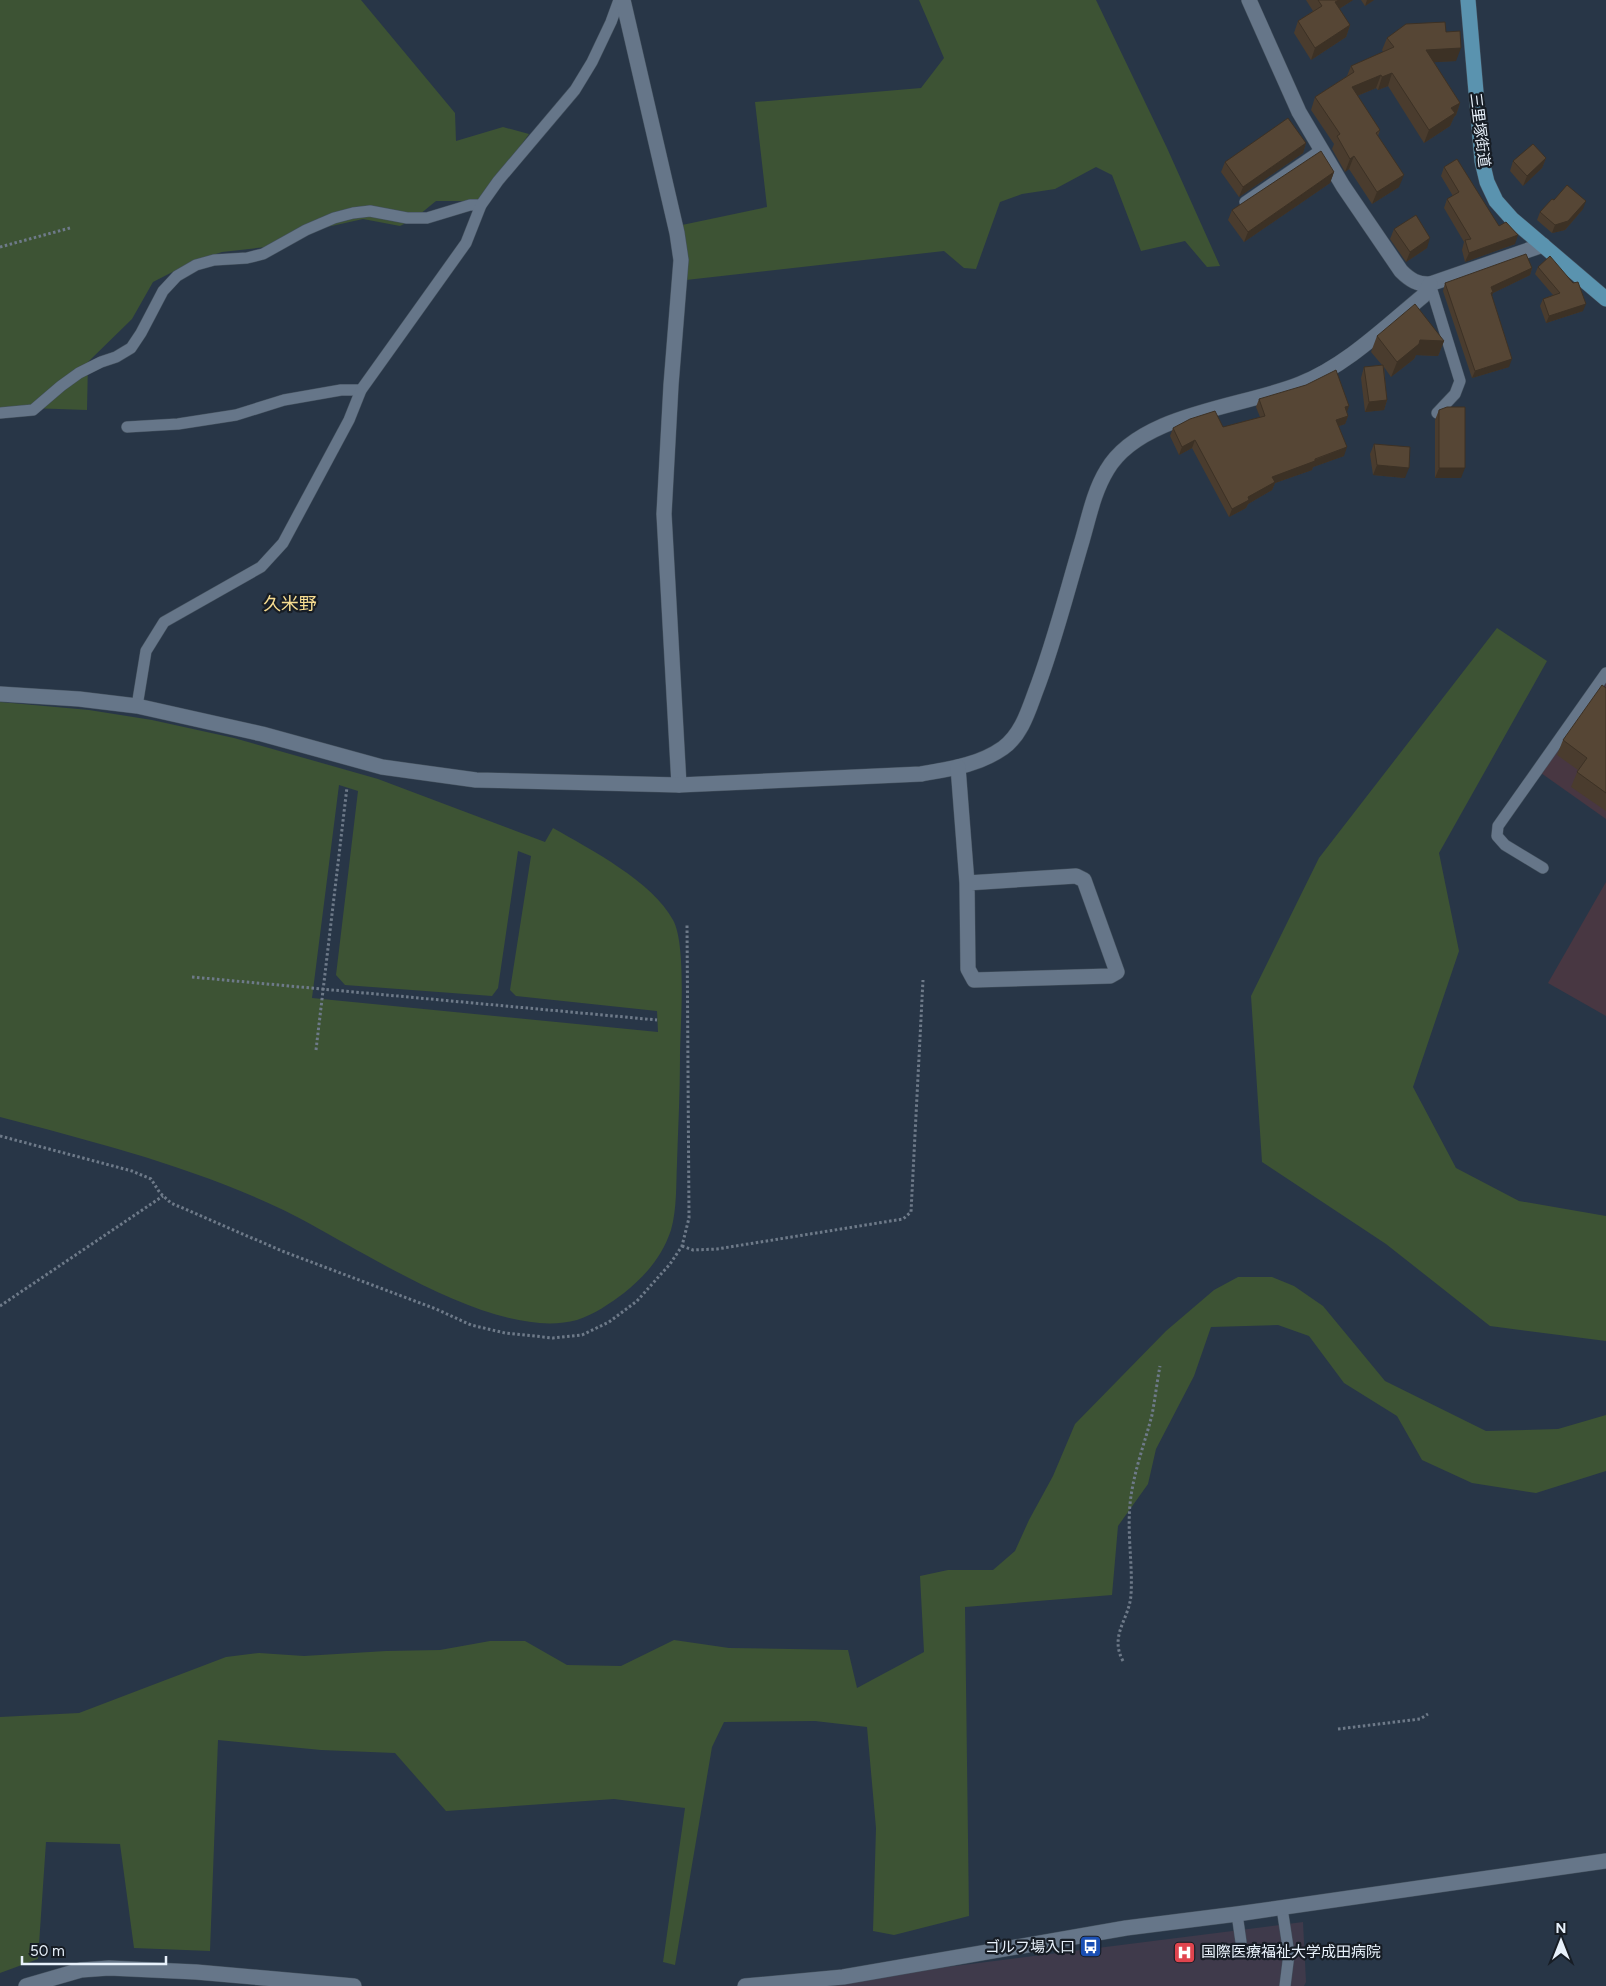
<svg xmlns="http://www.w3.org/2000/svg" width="1606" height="1986" viewBox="0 0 1606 1986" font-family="Figtree,'Noto Sans JP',sans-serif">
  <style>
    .education { fill: #483742 }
    .medical { fill: #3f3a4b }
    .green { fill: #3d5334; fill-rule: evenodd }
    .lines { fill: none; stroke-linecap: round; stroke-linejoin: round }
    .service-casing { stroke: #44515e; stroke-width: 12 }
    .minor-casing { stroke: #44515e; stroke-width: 16 }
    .tertiary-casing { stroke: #44515e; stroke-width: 16 }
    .primary-casing { stroke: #44515e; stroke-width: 16 }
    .path { stroke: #6e7a89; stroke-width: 3; stroke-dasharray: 2.5 2.5; stroke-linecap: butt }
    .service { stroke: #667689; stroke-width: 11 }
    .minor { stroke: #667689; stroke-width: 15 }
    .tertiary { stroke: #667689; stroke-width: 15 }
    .primary { stroke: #5a93af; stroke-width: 15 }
    .wall { fill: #4a3c2e }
    .shaded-wall { fill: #3c3125 }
    .building { fill: #564635; stroke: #3c3125 }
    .labels { text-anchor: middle; stroke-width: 4.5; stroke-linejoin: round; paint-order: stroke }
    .street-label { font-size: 15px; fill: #e8f1fb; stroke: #171d25 }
    .poi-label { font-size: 15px; fill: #e8f1fb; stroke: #171d25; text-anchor: end }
    .quarter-label { font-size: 18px; fill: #f7dd91; stroke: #171d25 }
  </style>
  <rect width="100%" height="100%" fill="#283647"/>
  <g class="education">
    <path d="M1606,681v138l-65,-46z"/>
    <path d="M1606,882v134l-58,-33z"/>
  </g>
  <path class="medical" d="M1303,1922l3,60 -2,4h-507z"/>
  <g class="green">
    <path d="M0,0h361l94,113 1,28 47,-14 26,7 -48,67h-45l-22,18 -14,7 -37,-7 -54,12 -43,16 -44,5 -30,10 -39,20 -21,37 -44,43 -1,48 -87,-3z"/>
    <path d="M919,0h177l71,148 53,118 -13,1 -22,-26 -44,10 -29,-76 -16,-8 -41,22 -33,5 -22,8 -24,67 -12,-1 -20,-17 -258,29 -4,-55 85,-18 -12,-105 166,-14 23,-30z"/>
    <path d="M1497,628l50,33 -108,192 20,98 -46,136 43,81 63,33 87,15v125l-116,-15 -104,-82 -124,-82 -11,-166 68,-138z"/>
    <path d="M0,702l89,8 63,10 82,18 144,41 167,63 8,-14c37,21 100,54 120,92 14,25 7,108 7,139 0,35 -2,70 -3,104 -1,22 0,46 -6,67 -9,27 -25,45 -47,63 -13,10 -31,22 -47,27 -85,23 -223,-77 -298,-112 -89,-42 -184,-66 -279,-91zM339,785l19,6 -22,184 9,10 147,11 6,-8 20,-137 13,5 -21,134 6,6 141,15 1,21 -346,-34z"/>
    <path d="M1238,1277h34l22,9 29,20 62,75 101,50 72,-2 48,-14v56l-70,22 -64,-10 -50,-23 -25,-44 -53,-33 -35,-47 -31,-11 -67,2 -17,49 -38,73 -8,35 -30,42 -6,69 -147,12 4,309 -75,19 -21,-4 3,-103 -9,-101 -52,-6 -91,1 -12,25 -37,218 -12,-3 22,-154 -71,-9 -168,12 -51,-58 -74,-3 -103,-10 -8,211 -76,-3 -14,-104 -74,-2 -8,117 -38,14v-256l79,-4 147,-56 33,-4 45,3 82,-5 54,-1 50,-9h35l42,24 54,1 53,-26 55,8 119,2 9,38 67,-36 -4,-76 28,-6h45l22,-19 14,-31 24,-44 22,-52 91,-93 48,-41z"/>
  </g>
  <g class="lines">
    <defs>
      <g id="service">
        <path d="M1245,202l76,-52"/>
        <path d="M1430,284l30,97 -5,13 -18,19"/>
        <path d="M0,413l33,-3 28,-24 18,-13 22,-11 15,-5 15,-9 10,-15 22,-42 14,-15 19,-11 18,-5 33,-2 16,-4 43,-24 28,-12 19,-5 17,-2 37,7h20l43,-13h11"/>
        <path d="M127,427l51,-3 58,-9 48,-15 57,-10h20"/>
        <path d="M137,706l9,-55 18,-29 97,-55 22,-24 66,-123 12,-30 105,-147 15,-38 17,-24 77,-91 17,-28 19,-40 8,-22"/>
        <path d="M1543,868l-38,-23 -8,-9 1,-10 108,-153"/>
        <path d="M1282,1908l7,46 -4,32"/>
        <path d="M1237,1914l4,28"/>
      </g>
      <g id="minor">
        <path d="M623,0l54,233 4,27 -10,125 -7,129 15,271"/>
        <path d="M1249,0l50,112 44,74 58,85c9,9 17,14 29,13l113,-39"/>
        <path d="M0,694l79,5 58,7 125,28 120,33 94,13 203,5 242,-11c28,-5 58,-9 82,-26 18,-13 25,-36 32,-55 19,-49 32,-102 47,-152 7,-24 12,-50 25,-71 33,-57 137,-63 193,-86 47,-19 84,-56 123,-88l7,-12"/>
        <path d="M958,767l9,116 1,86 6,11 136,-4 7,-4 -33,-92 -8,-4 -109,7"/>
      </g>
      <g id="tertiary">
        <path d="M26,1986l55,-16 28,-2 87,4 158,14"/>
        <path d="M745,1986l98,-9 283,-49 111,-14 369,-53"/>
      </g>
      <path id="primary" d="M1468,0l14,161 5,21 9,19 16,18 94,80"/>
    </defs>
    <use href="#service" class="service-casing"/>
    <use href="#minor" class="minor-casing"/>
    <use href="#tertiary" class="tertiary-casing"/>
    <use href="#primary" class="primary-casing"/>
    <g class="path">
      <path d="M0,247l70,-19"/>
      <path d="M192,977l465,43"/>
      <path d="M316,1050l31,-263"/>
      <path d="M0,1136l132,35 19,8 9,14 11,10 111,48 154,58 35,16 34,8 48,5 29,-3 27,-13 28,-21 33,-37 12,-18 7,-28 -2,-294"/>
      <path d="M682,1246l11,4 24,-1 186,-30 8,-7 12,-232"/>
      <path d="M0,1306l163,-110"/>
      <path d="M1123,1661c-14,-26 6,-41 8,-66 2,-33 -5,-66 0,-99 4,-28 14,-54 21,-81 3,-16 5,-33 8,-49"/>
      <path d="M1338,1729l82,-10 8,-5"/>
    </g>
    <use href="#service" class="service"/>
    <use href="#minor" class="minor"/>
    <use href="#tertiary" class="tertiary"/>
    <use href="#primary" class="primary"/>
  </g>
  <g class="wall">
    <path d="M1306,0h47l-14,9 11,16 -4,12 -35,23 -17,-27 4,-12 15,-10z"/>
    <path d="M1361,0h13l-9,6z"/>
    <path d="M1446,32l10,29 -22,1 26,41 -4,12 -2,2 -4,9 -26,17 -36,-57 -10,4 -2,-2 -19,8 23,34 -2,6 21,51 -27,17 -23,-35 -4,3 -13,-23 2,-5 -23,-34 4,-13 32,-21 4,-10 32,-14 -1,-2 5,-12z"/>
    <path d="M1306,143l-3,10 -64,44 -18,-25 4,-10z"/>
    <path d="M1546,158l-4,10 -19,18 -13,-15 3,-10z"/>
    <path d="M1444,167l55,59 16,18 -50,18 -3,-12 2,-8 -20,-34 3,-9 6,-3 -12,-20z"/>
    <path d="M1334,172l-4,11 -86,59 -16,-22 4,-10z"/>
    <path d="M1554,200l29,9 -18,21 -13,3 -15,-13 3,-8z"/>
    <path d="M1394,229l33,19 -21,14 -16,-23z"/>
    <path d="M1538,267l45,44 -37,12 -6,-17 3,-7 10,-4 -18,-21z"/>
    <path d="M1532,268l-2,7 -37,18 -1,2 17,72 -37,11 -29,-87 2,-8z"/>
    <path d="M1377,336l67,5 -6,15 -22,-1 -2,4 -23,18 -7,-10 3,33 -3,10 -19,2 -4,-34 3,-11 18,-2 -11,-13z"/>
    <path d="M1259,399l88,13 1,4 -3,8 -6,2 5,30 -31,11 -1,3 -37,13 -3,7 -24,14 -2,4 -17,9 -37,-69 -13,7 -9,-19 3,-8 50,-1 37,-10 -4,-10z"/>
    <path d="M1439,410l22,68h-26v-58z"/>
    <path d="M1374,444l31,34 -32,-3 -3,-21z"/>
    <path d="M1606,688v123l-35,-24 7,-17 -21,-15 6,-15z"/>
  </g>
  <g class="shaded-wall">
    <path d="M1339,0h14l-22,14 4,-12z"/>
    <path d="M1367,0h7l-9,6z"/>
    <path d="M1350,25l-4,12 -35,23 4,-12z"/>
    <path d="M1461,48l-5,13 -35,2 5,-13z"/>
    <path d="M1392,73l-4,13 -10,4 4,-13z"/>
    <path d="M1381,75l-5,13 -29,12 5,-13z"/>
    <path d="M1460,103l-4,12 -2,2 -4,9 -26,17 5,-13 22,-22z"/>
    <path d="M1306,143l-3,10 -64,44 4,-10z"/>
    <path d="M1354,156l-5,13 -4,3 5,-13z"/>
    <path d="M1546,158l-4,10 -19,18 4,-10z"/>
    <path d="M1334,172l-4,11 -86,59 4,-10z"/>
    <path d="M1404,175l-5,12 -27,17 5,-12z"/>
    <path d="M1586,201l-3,8 -18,21 -13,3 3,-8z"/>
    <path d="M1518,235l-3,9 -50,18 4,-9z"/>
    <path d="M1430,238l-3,10 -21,14 4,-10z"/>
    <path d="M1532,268l-2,7 -37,18 -3,7 1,-13z"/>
    <path d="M1586,304l-3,7 -37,12 3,-7z"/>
    <path d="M1420,340l24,1 -6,15 -22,-1 -2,4 -23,18 6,-15z"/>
    <path d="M1512,359l-3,8 -37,11 3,-7z"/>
    <path d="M1387,400l-3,10 -19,2 4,-10z"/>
    <path d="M1349,406l-3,9 -1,-8z"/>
    <path d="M1348,416l-3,8 -12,4 3,-8z"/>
    <path d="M1195,440l-3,8 -13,7 3,-8z"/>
    <path d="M1347,447l-3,9 -31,11 -1,3 -37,13 -3,7 -24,14 -2,4 -17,9 3,-8 16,-12 24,-20z"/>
    <path d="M1377,465l32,3 -4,10 -32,-3z"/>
    <path d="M1439,468h26l-4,10h-26z"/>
  </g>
  <g class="building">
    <path d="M1318,0h21l-4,2 15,23 -35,23 -17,-27 24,-15z"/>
    <path d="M1445,22l1,10 14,-1 1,17 -35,2 34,53 -9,5 4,5 -26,17 -37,-57 -10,4 -1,-2 -29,12 28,43 -4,3 28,42 -27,17 -23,-36 -4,3 -13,-23 3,-2 -25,-37 39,-25 -3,-6 43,-19 -7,-9 19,-14z"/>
    <path d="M1288,118l18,25 -63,44 -18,-25z"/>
    <path d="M1533,144l13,14 -19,18 -14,-15z"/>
    <path d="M1321,151l13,21 -86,60 -16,-22z"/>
    <path d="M1457,159l42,67 7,-4 12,13 -49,18 -4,-13 6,-1 -24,-40 12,-7 -15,-25z"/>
    <path d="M1567,185l19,16 -18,20 -13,4 -15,-13 12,-13 2,1z"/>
    <path d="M1416,215l14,23 -20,14 -16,-23z"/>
    <path d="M1526,254l6,14 -41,19 2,5 -2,1 21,66 -37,12 -30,-88z"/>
    <path d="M1550,256l23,27 5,-1 8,22 -37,12 -6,-17 17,-6 -22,-26z"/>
    <path d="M1415,304l29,37 -24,-1 -1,4 -22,18 -20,-26z"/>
    <path d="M1383,365l4,35 -18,2 -5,-35z"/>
    <path d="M1336,370l13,36 -4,1 3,9 -12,4 11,27 -32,12v2l-43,16 3,5 -27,15 1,3 -17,9 -37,-69 -13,7 -9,-19 17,-9 25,-8 8,16 42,-11 -6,-17 47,-14z"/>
    <path d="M1447,407h18v61h-26v-58z"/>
    <path d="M1374,444l36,3 -1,21 -32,-3z"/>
    <path d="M1602,685l4,3v105l-29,-21 10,-14 -24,-18z"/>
  </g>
  <defs>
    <symbol id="bus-square" viewBox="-11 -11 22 22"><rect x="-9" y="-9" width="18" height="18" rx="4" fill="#1a4fb4" stroke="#171d25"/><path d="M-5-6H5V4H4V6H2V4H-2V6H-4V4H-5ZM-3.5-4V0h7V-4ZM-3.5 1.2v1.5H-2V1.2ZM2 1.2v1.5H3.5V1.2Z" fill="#fff"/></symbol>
    <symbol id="hospital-square" viewBox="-11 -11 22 22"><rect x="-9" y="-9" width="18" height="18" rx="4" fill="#e0444e" stroke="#171d25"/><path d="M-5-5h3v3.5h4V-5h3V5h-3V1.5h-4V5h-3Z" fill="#fff"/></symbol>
  </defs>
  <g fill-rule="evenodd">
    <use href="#bus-square" x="1078" y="1934" width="25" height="25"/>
    <use href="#hospital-square" x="1172" y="1940" width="25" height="25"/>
  </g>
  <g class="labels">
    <g class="street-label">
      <text transform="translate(1480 130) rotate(83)" y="5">三里塚街道</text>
    </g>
    <g class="poi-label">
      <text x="1075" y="1952">ゴルフ場入口</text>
      <text x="1201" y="1957" text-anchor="start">国際医療福祉大学成田病院</text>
    </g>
    <g class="quarter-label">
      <text x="290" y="610">久米野</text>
    </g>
  </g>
  <g transform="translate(1561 1941)" stroke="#171d25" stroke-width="4" paint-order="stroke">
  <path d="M0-4L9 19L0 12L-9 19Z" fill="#e8f1fb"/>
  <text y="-8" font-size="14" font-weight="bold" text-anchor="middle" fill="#e8f1fb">N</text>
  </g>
  <path d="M22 1956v8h144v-8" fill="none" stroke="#e8f1fb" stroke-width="2.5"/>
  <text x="30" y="1956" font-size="15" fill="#e8f1fb" stroke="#171d25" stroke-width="4" paint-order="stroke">50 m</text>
</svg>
